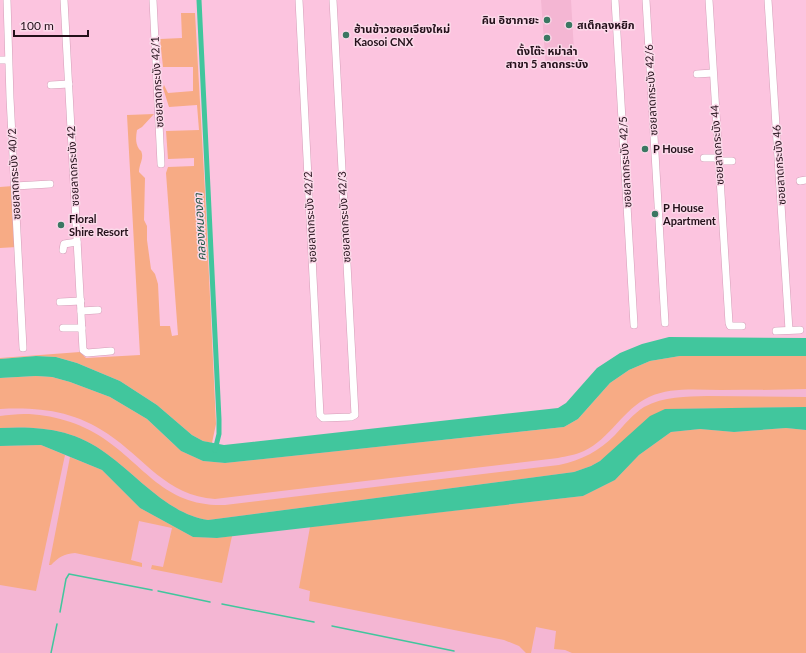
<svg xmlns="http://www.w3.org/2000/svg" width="806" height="653" viewBox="0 0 806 653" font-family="Lato,'Noto Sans Thai',sans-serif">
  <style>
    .built { fill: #f4b6d3 }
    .green { fill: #f7ab85 }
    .water { fill: #41c69d }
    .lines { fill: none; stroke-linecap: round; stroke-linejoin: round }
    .stream { stroke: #41c69d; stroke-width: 1.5 }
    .canal { stroke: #41c69d; stroke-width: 5 }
    .minor-casing { stroke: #d49eb8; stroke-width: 8 }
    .minor { stroke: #fff; stroke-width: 7 }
    .poi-dot { fill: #3b7762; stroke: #fbd9e9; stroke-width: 1.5 }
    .labels { text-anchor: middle; stroke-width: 3; stroke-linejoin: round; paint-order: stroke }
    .poi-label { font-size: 11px; font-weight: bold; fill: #23101a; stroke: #fbd9e9; text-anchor: start }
    .street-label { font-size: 11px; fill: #23101a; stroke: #fbd9e9 }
    .water-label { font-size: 12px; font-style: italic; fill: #215644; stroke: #fbd9e9 }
  </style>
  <rect width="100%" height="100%" fill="#fcc4df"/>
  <g class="built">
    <path d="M541,0h30l4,68 -29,2z"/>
    <path d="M806,369v284h-806v-263l20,-1 139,58 404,-10 56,-44z"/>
  </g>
  <g class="green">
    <path d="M181,13h14l10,179 11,232 -4,19 -9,-2 -11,-6 -35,-30 -37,-24 -43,-18 -21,-6 -20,-1 -36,3v-1l80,-6 6,6 54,-3 -13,-240 27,-1 -12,13 -5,3c-1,6 -2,13 2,19 2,3 2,0 3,5 1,6 -3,11 -3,18l6,6 -1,42 3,6v14l4,29 4,5 3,10 2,42h10l2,10 6,-1 -12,-162 2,-6 26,-1v-8l-26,1 -2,-28 33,-1 -2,-25 -28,2 -6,-19 1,-3 4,8 25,-2v-24h-30l-3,-28 22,-1z"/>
    <path d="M13,186l4,61 -17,1v-61z"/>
    <path d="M680,356h126v33c-28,1 -57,1 -85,1 -24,0 -50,-3 -72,7 -26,12 -39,42 -65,54 -8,4 -18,5 -26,7l-343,41c-48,-3 -71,-41 -107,-65 -34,-23 -68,-27 -108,-25v-31l36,-2 16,1 18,5 40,15 37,22 34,32 22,10 22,2 339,-36 14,-8 32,-36 19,-13 21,-9z"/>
    <path d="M707,396l99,1v10l-133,2 -73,52 -9,5 -17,6 -366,48c-40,-6 -69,-43 -101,-66 -33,-25 -67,-28 -107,-26v-12c8,-1 16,-2 24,-2 27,0 57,9 79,24 43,29 62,69 122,67l334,-40c23,-5 40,-14 56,-30 9,-10 18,-21 29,-28 20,-11 42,-10 63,-11z"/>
    <path d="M786,428l20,2v223h-234l-7,-3 -11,-1 2,-18 -20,-4 -5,26h-5l-7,-7 -15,-6 -195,-39 1,-10 -11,-3 11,-61 273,-31 32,-16 24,-25 32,-23 29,-3 34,3z"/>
    <path d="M41,445l24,10 -29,136 -36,-6v-139z"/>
    <path d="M70,457l32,13 38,38 53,29 24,1 15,-2 -10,47 -71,-14 1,-4 11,2 9,-39 -33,-7 -8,39 11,3v4l-67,-14c-12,1 -16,4 -24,12h-2z"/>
  </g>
  <g class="water">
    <path d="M669,337l137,1v18h-126l-30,5 -21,9 -19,13 -32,36 -14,8 -339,36 -22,-2 -22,-10 -34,-32 -37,-22 -40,-15 -18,-5 -16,-1 -36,2v-19l36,-3 20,1 21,6 43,18 37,24 35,30 11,6 21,4 334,-37 8,-5 31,-35 23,-15 22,-9z"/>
    <path d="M806,407v23l-20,-2 -52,4 -34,-3 -29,3 -32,23 -24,25 -32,16 -366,42 -24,-1 -53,-29 -38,-38 -61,-25 -41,1v-18c40,-2 74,1 107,26 32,23 61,60 101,66l366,-48 17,-6 9,-5 50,-45 15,-7z"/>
  </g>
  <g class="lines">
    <g class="stream">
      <path d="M158,591l52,11"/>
      <path d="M222,604l92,18"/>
      <path d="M60,612l6,-33 3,-5 83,16"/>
      <path d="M332,626l122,25"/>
      <path d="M51,653l6,-29"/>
    </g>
    <path class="canal" d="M199,0l20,419v15l-4,16"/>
    <defs>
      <g id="minor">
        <path d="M7,0l3,98 13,250"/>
        <path d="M64,0l19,350 4,3 24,-2"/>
        <path d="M153,0l8,164"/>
        <path d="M299,0l21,415 3,3 28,-1 4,-2 -22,-415"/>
        <path d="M615,0l19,325"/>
        <path d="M646,0l19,323"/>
        <path d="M709,0l20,323 1,3h12"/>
        <path d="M768,0l21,330"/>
        <path d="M0,60h8"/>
        <path d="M697,74l16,-1"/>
        <path d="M51,85l18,-1"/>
        <path d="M704,158h14"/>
        <path d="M718,161h14"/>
        <path d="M800,181l6,-1"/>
        <path d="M15,186l35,-2"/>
        <path d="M63,250l1,-6 13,-2"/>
        <path d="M60,302l21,-1"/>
        <path d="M81,311l17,-1"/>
        <path d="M63,328h19"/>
        <path d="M776,331l24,-1"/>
      </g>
    </defs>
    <use href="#minor" class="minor-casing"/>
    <use href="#minor" class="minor"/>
  </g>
  <g class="poi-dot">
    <circle cx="547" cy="20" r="4"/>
    <circle cx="569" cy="25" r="4"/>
    <circle cx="346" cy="35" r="4"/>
    <circle cx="547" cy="38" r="4"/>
    <circle cx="645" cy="149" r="4"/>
    <circle cx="655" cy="214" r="4"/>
    <circle cx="61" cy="225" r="4"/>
  </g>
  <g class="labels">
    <g class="poi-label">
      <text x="539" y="24" text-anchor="end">คิน อิซากายะ</text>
      <text x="577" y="29">สเต็กลุงหยิก</text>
      <text x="354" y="33">ฮ้านข้าวซอยเจียงใหม่<tspan x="354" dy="13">Kaosoi CNX</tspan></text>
      <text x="547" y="55" text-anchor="middle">ตั้งโต๊ะ หม่าล่า<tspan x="547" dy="13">สาขา 5 ลาดกระบัง</tspan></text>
      <text x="653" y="153">P House</text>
      <text x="663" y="212">P House<tspan x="663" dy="13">Apartment</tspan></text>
      <text x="69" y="223">Floral<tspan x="69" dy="13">Shire Resort</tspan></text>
    </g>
    <g class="street-label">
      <text transform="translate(157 82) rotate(-93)" y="4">ซอยลาดกระบัง 42/1</text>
      <text transform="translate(651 90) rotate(-93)" y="4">ซอยลาดกระบัง 42/6</text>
      <text transform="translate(717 145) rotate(-94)" y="4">ซอยลาดกระบัง 44</text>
      <text transform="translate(625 162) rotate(-93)" y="4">ซอยลาดกระบัง 42/5</text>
      <text transform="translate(779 165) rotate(-94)" y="4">ซอยลาดกระบัง 46</text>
      <text transform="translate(73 166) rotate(-93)" y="4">ซอยลาดกระบัง 42</text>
      <text transform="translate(14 174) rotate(-93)" y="4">ซอยลาดกระบัง 40/2</text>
      <text transform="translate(310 217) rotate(-93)" y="4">ซอยลาดกระบัง 42/2</text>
      <text transform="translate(344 217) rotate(-93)" y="4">ซอยลาดกระบัง 42/3</text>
    </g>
    <g class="water-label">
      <text transform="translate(200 227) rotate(-93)" y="4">คลองหนองคา</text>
    </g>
  </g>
  <path d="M14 30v6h74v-6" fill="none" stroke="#23101a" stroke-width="2"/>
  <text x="20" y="30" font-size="12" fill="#23101a" stroke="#fbd9e9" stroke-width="3" paint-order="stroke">100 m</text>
</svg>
